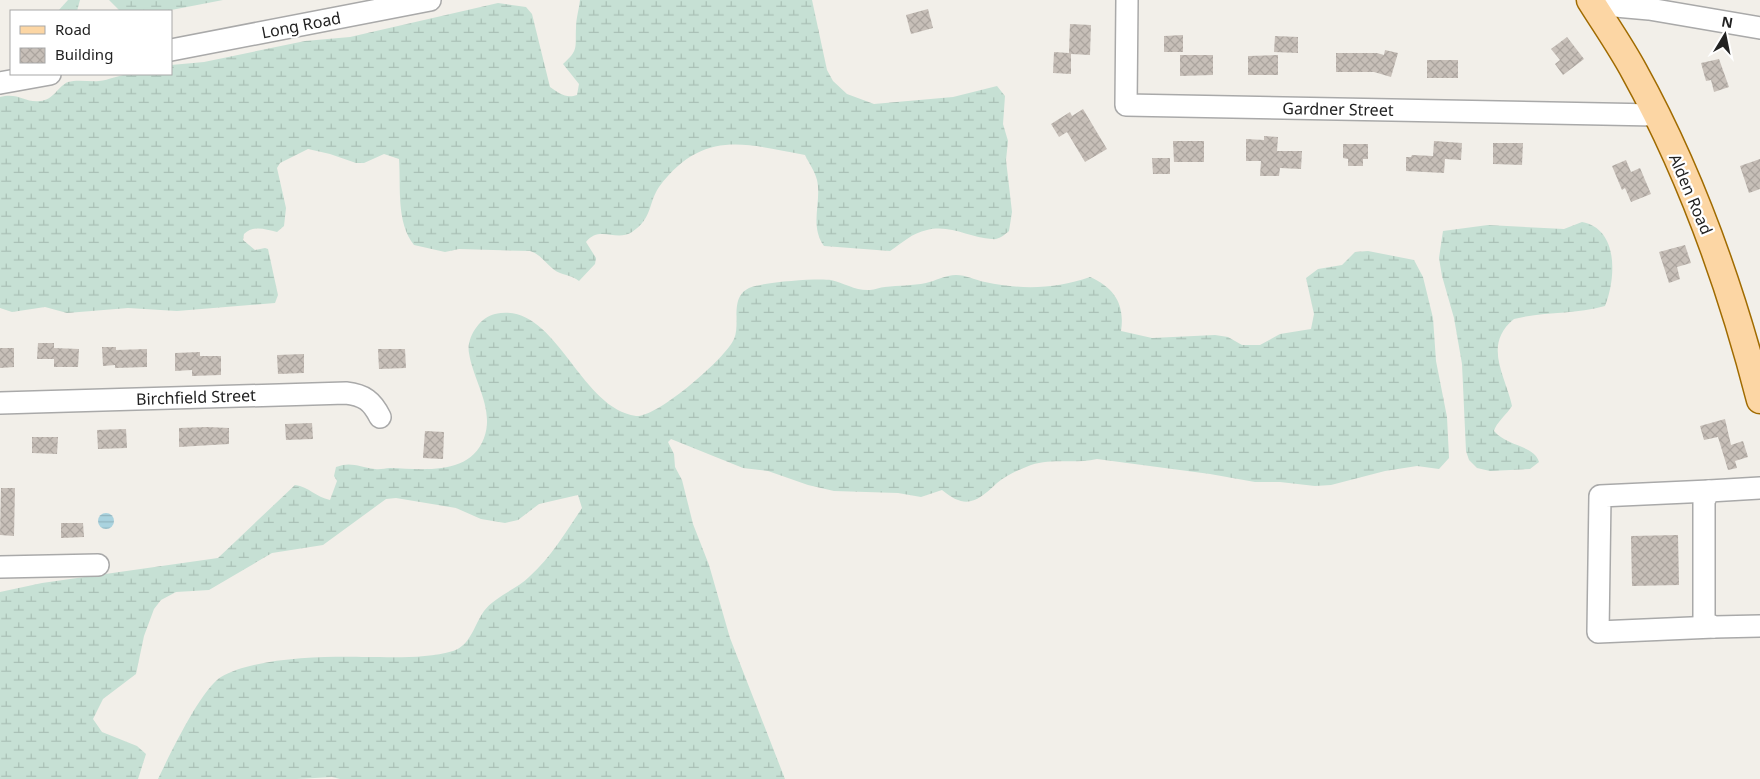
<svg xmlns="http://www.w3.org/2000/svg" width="1760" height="779" viewBox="0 0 1760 779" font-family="'Noto Sans',sans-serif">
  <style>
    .wetland { fill: url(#wetland-marsh) }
    .water { fill: url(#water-rules) }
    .building { fill: url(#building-cross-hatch) }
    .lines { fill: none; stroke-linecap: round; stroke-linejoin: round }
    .minor-casing { stroke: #a9a9a9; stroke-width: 24 }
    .major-casing { stroke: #a06b00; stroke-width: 29 }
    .minor { stroke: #fff; stroke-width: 21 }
    .major { stroke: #fcd6a4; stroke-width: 26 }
    .labels { text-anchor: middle; stroke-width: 4.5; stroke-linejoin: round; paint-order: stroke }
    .street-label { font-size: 16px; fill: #222; stroke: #fff }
  </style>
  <defs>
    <pattern id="wetland-marsh" width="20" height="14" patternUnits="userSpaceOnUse" patternTransform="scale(1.25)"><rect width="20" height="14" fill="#c6e0d4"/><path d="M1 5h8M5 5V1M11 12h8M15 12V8" fill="none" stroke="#aac0b6"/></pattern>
    <pattern id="water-rules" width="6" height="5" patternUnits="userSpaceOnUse" patternTransform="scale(1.25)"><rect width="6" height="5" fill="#aad3df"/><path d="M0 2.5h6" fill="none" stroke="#92b5bf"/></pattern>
    <pattern id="building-cross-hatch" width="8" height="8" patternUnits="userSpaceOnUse" patternTransform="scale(1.25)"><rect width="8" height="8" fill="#c7bfb8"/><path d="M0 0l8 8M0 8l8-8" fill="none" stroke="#aba49e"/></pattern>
  </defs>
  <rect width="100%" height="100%" fill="#f2efe9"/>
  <g class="wetland">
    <path d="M68,0h12l-3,11h-19z"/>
    <path d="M109,0h114l-57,11h-46z"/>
    <path d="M580,0h232l15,70 6,11 14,13 27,10 79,-7 44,-11 8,10 -2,28 5,17 -2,19 6,52 -3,19c-5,4 -10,9 -17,8 -22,-1 -42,-15 -65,-9 -15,3 -25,13 -37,21l-66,-5c-15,-21 -2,-44 -7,-66 -2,-9 -9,-18 -12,-25 -62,-12 -103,-25 -146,32 -11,16 -6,31 -27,45 -16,10 -33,-7 -46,10l10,16 -1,6 -16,17c-7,-5 -11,-5 -19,-8 -11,-4 -17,-18 -30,-22l-71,-2 -14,3 -31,-7c-18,-23 -13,-57 -15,-86l-15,-5 -20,9h-8l-26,-9 -22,-5 -28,14 -3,5 9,40 -2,18 -7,6c-12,-3 -24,-7 -33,2l-1,6 12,10 10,-2 3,1 10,46 -3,8 -98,8 -49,-3 -61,5 -22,-6 -33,5 -12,-4v-211c18,-5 25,6 40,4 14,-1 18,-15 28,-19 10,-3 21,0 31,-1 10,-1 20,-6 30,-7 14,-2 28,0 42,0v-9l33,-3 101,-21 45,-4 148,-34 28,4 6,7 18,73c9,6 16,12 27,8l2,-11 -16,-20c16,-14 12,-16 13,-36 0,-9 3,-19 4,-28z"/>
    <path d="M1582,222c37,7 34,56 23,84 -31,9 -60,5 -91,13 -32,26 -8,57 -2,87 -5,8 -16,17 -18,25 14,16 40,14 45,31l-9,7 -40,2 -13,-3 -8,-8 -3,-9 -4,-87 -8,-46 -12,-42 -3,-18 4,-27 45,-6 76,4z"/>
    <path d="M1368,251l46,9 9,17 10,41 3,43 11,56 2,41 -10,11 -22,-3 -32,5 -54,14 -16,1 -35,-4h-25l-45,-8 -113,-15c-21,5 -45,-1 -66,6 -11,4 -24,10 -34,18 -20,19 -31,27 -55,7l-21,7 -23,-4 -64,-2 -26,-6 -40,-14 -25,-3 -72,-29 -3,3 6,12 1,13 7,13 11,44 16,41 21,73 55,141h-445l-8,-2 -35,2h-139c11,-23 43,-90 63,-102 33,-20 107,-21 145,-20 26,0 61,2 87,-6 18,-6 21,-26 31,-40 10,-14 33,-22 45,-34 22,-20 37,-45 53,-69l-4,-13 -39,9 -21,16 -13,3 -24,-4 -25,-11 -60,-10 -10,1 -63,46 -51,8 -63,37 -33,2 -15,8 -7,9 -10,27 -8,38 -33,25 -10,20 9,13 35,14 9,8 -8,25h-138v-187l42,-9 176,-25 77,-73c14,2 21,12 35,15l7,-19 -3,-5 2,-9c15,-6 23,0 39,2 5,1 10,-1 15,-1 33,1 80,8 94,-30 11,-29 -11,-58 -15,-85 -3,-15 11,-36 26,-39 61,-14 83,94 141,102 21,2 90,-58 98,-77 7,-16 -5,-41 15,-51 13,-6 68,-10 82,-8 13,3 25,11 39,10 5,0 10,-3 15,-3 14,-2 27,-1 41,-4 9,-2 20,-8 30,-8 10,0 19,5 29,7 37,8 70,7 105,-5 25,11 35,28 31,54l31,7 63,-3 13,2 14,8h18l20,-11 31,-5 3,-15 -8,-36 12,-9 24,-4 13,-13z"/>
  </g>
  <circle class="water" cx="106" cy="521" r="8"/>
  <g class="building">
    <path d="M928,9l5,19 -22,6 -5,-19z"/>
    <path d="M1070,24l21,1 -1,30 -19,-1v20l-18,-1 1,-21 15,1z"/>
    <path d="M1183,35v17h-19v-16z"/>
    <path d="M1275,36l23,1v16l-24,-1z"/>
    <path d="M1567,37l17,22 -21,16 -8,-11 5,-4 -9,-11z"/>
    <path d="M1385,50l13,3 -7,24 -17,-5h-38v-19h41l7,2z"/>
    <path d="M1180,55h33v20l-33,1z"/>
    <path d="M1278,55v20h-30v-19z"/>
    <path d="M1719,59l10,28 -15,5 -3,-12 -5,1 -5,-18z"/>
    <rect x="1427" y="60" width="31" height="18"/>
    <path d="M1083,109l24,40 -22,13 -18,-30 -8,5 -8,-13 19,-12 2,4z"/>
    <path d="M1264,136l14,1 -1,14h25l-1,18 -21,-1 -1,8h-19l1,-15h-15v-22l18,1z"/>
    <path d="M1173,141h31v21h-30z"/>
    <path d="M1434,141l28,2 -1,17 -16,-1 -1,14 -38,-2v-14h5l1,-2 21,1z"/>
    <path d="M1493,143h30l-1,22 -29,-1z"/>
    <path d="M1343,144h25v15h-5v7h-15v-7l-5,-1z"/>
    <path d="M1152,158h18v16h-17z"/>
    <path d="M1760,159v30l-11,4 -9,-27z"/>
    <path d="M1626,160l5,12 9,-4 11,26 -20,8 -6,-14 -3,2 -10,-24z"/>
    <path d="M1685,245l6,18 -14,4 3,12 -11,4 -10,-31z"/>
    <path d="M38,343h16v5l25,1 -1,18h-24v-8h-17z"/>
    <path d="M102,347h14v3l31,-1v18l-32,1v-3l-12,1z"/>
    <path d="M0,348h14v19l-14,1z"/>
    <path d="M378,349h27l1,19 -27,1z"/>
    <path d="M200,352v4h21v19l-29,1v-6l-17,1v-18z"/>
    <path d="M304,354v19l-26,1 -1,-19z"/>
    <path d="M1725,419l6,26 12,-4 5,16 -13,4 2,7 -9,2 -10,-33 -14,3 -4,-14z"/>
    <path d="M312,423l1,16 -27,1 -1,-16z"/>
    <path d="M207,427l22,1v16l-50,3v-19z"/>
    <path d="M126,429l1,19 -29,1 -1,-19z"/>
    <path d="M425,431l19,1 -1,27 -20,-1z"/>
    <path d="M32,437h26l-1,17 -25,-1z"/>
    <path d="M1,488h14l-1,48 -14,-1z"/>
    <path d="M61,523h22l1,14 -23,1z"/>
    <path d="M1678,535l1,50 -47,1 -1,-50z"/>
  </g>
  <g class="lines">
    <defs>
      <g id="minor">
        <path d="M1127,0l-1,105 529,10"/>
        <path d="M1593,4l56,5 111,19"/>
        <path d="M171,50l259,-50"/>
        <path d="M0,83l50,-9"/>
        <path d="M0,403l346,-10c18,2 26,8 34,24"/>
        <path d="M1760,488l-51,3 -5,10v118l4,5 6,3 46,-1"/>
        <path d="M1709,491l-109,5 -2,136 116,-5"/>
        <path d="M0,567l98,-2"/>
      </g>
      <path id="major" d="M1590,0c15,24 31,47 44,71 57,103 97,216 126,329"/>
    </defs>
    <use href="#minor" class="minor-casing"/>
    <use href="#major" class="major-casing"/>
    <use href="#minor" class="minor"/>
    <use href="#major" class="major"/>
  </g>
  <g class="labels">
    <g class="street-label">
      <text transform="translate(301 25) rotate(-11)" y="6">Long Road</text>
      <text transform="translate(1338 109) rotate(1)" y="6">Gardner Street</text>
      <text transform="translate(1691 194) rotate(67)" y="6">Alden Road</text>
      <text transform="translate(196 397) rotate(-2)" y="6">Birchfield Street</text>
    </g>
  </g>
  <rect x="10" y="10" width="162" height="65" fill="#ffffff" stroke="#a7a7a7"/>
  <rect x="20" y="26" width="25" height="8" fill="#fcd6a4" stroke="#a7a7a7"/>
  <text x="55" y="35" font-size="15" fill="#222222">Road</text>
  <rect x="20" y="48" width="25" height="15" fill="url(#building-cross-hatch)" stroke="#a7a7a7"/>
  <text x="55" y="60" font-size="15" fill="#222222">Building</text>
  <g transform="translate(1725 35) rotate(10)" stroke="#ffffff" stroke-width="4" paint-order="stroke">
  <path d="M0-4L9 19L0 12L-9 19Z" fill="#222222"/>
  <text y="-8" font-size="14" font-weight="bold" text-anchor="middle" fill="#222222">N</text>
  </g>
</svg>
